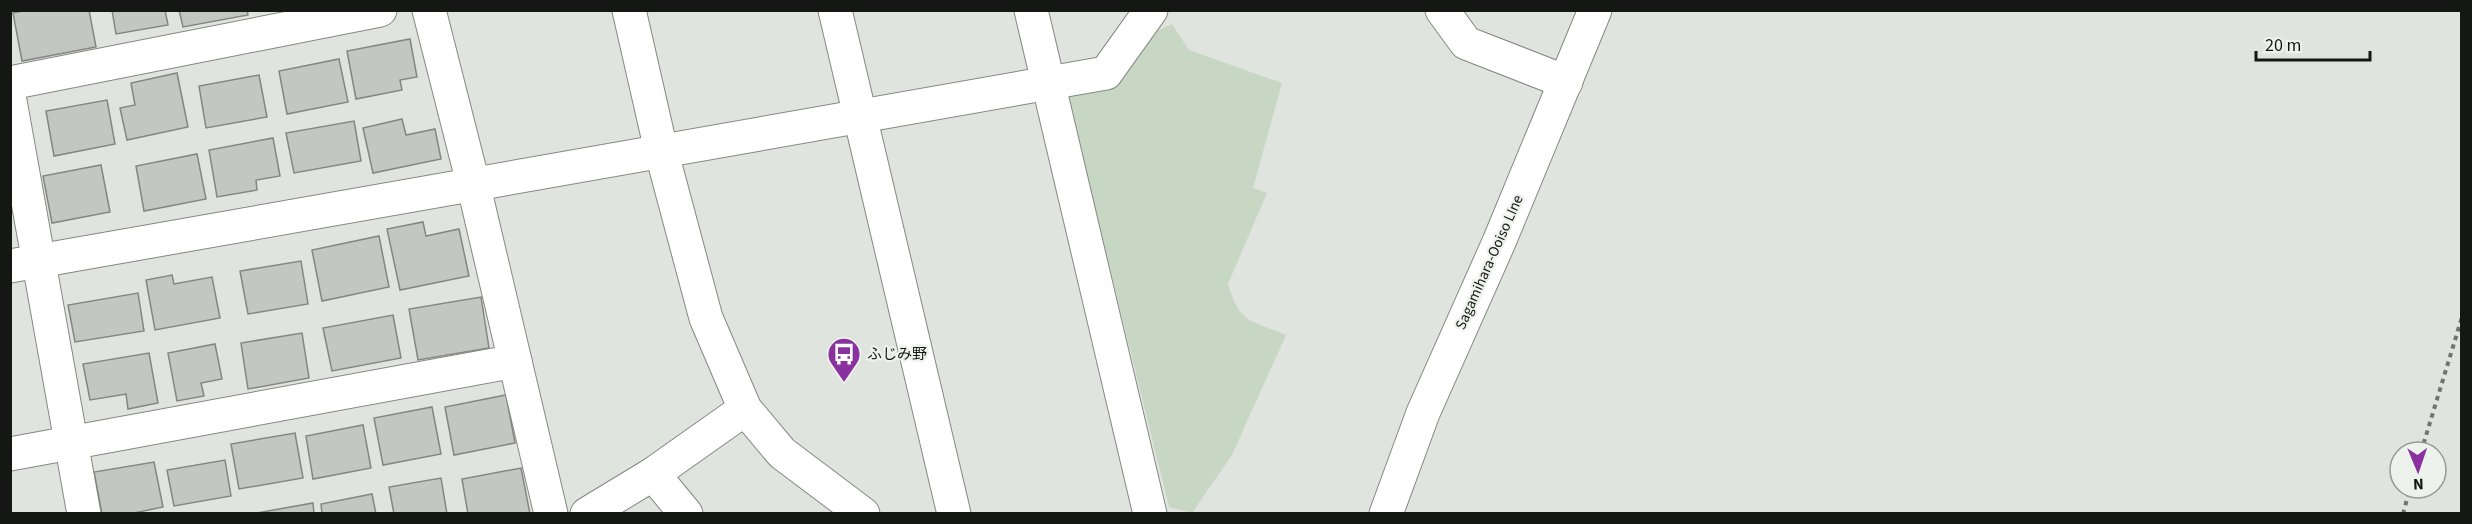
<svg xmlns="http://www.w3.org/2000/svg" width="2472" height="524" viewBox="0 0 2472 524" font-family="'Source Sans 3','Noto Sans JP',sans-serif">
  <style>
    .green { fill: #c8d7c3 }
    .building { fill: #c3c7c1; stroke: #838782; stroke-width: 1.5 }
    .lines { fill: none; stroke-linecap: round; stroke-linejoin: round }
    .minor-casing { stroke: #848883; stroke-width: 35 }
    .major-casing { stroke: #848883; stroke-width: 35 }
    .path { stroke: #717471; stroke-width: 4; stroke-dasharray: 4.5 4.5; stroke-linecap: butt }
    .minor { stroke: #fff; stroke-width: 33 }
    .major { stroke: #fff; stroke-width: 33 }
    .labels { text-anchor: middle; stroke-width: 4.5; stroke-linejoin: round; paint-order: stroke }
    .street-label { font-size: 15px; fill: #151715; stroke: #edf2ec }
    .poi-label { font-size: 15px; fill: #151715; stroke: #edf2ec; text-anchor: start }
  </style>
  <rect width="100%" height="100%" fill="#e0e4df"/>
  <path class="green" d="M1172,24l17,26 93,33 -29,105 14,5 -39,91c12,40 22,36 58,51l-54,120 -40,58 -23,-6 -102,-413 89,-63z"/>
  <g class="building">
    <path d="M27,10h62l7,37 -74,14 -9,-48z"/>
    <path d="M112,10h53l3,15 -52,9z"/>
    <path d="M179,10h68l1,5 -65,12z"/>
    <path d="M410,39l7,38 -17,3 2,10 -46,9 -9,-48z"/>
    <path d="M339,59l9,43 -61,12 -8,-43z"/>
    <path d="M177,73l11,54 -61,13 -7,-32 15,-3 -4,-22z"/>
    <path d="M259,75l8,42 -61,11 -7,-42z"/>
    <path d="M107,100l8,44 -61,12 -8,-45z"/>
    <path d="M402,119l4,16 29,-6 6,30 -68,14 -10,-45z"/>
    <path d="M354,121l7,40 -67,12 -8,-40z"/>
    <path d="M273,138l7,38 -24,4 1,10 -40,7 -8,-47z"/>
    <path d="M197,154l9,45 -62,12 -8,-45z"/>
    <path d="M101,165l9,47 -58,11 -9,-47z"/>
    <path d="M423,222l3,14 33,-7 10,47 -69,14 -13,-61z"/>
    <path d="M379,236l10,51 -67,14 -10,-51z"/>
    <path d="M301,261l7,43 -60,10 -8,-43z"/>
    <path d="M172,275l2,9 38,-7 8,41 -65,12 -9,-50z"/>
    <path d="M138,293l6,38 -69,11 -7,-37z"/>
    <path d="M481,297l8,51 -71,12 -9,-51z"/>
    <path d="M393,315l8,43 -69,13 -9,-43z"/>
    <path d="M302,333l7,45 -61,11 -7,-46z"/>
    <path d="M215,344l7,35 -21,4 3,13 -27,5 -9,-48z"/>
    <path d="M149,353l9,50 -30,6 -2,-15 -36,6 -7,-36z"/>
    <path d="M506,395l9,48 -61,12 -9,-48z"/>
    <path d="M432,407l9,47 -58,11 -9,-47z"/>
    <path d="M363,425l8,43 -58,11 -7,-43z"/>
    <path d="M295,433l8,45 -64,11 -8,-45z"/>
    <path d="M225,460l6,36 -57,10 -7,-36z"/>
    <path d="M154,462l9,45 -34,7h-27l-8,-42z"/>
    <path d="M521,468l9,46h-62l-6,-35z"/>
    <path d="M441,478l6,36h-53l-5,-27z"/>
    <path d="M372,494l4,20h-54l-1,-10z"/>
    <path d="M313,503l1,11h-63z"/>
  </g>
  <g class="lines">
    <defs>
      <g id="minor">
        <path d="M429,10l44,173 78,331"/>
        <path d="M629,10l32,140 45,168 39,91 37,44 81,61"/>
        <path d="M835,10l119,504"/>
        <path d="M1031,10l119,504"/>
        <path d="M1442,10l24,33 100,39"/>
        <path d="M10,83l370,-73"/>
        <path d="M10,101l74,413"/>
        <path d="M10,266l1096,-193 45,-63"/>
        <path d="M10,454l505,-93"/>
        <path d="M653,474l33,40"/>
        <path d="M587,514l66,-40 92,-65"/>
      </g>
      <path id="major" d="M1386,514l37,-101 76,-171 96,-232"/>
    </defs>
    <use href="#minor" class="minor-casing"/>
    <use href="#major" class="major-casing"/>
    <g class="path">
      <path d="M2421,452l41,-135"/>
      <path d="M2403,514l7,-26"/>
    </g>
    <use href="#minor" class="minor"/>
    <use href="#major" class="major"/>
  </g>
  <defs>
    <symbol id="bus-pin" viewBox="-11 -11 22 30"><path d="M0 17L-7.5 6A9.5 9.5 0 1 1 7.5 6Z" fill="#89329f" stroke="#edf2ec"/><path d="M-5-6H5V4H4V6H2V4H-2V6H-4V4H-5ZM-3.5-4V0h7V-4ZM-3.5 1.2v1.5H-2V1.2ZM2 1.2v1.5H3.5V1.2Z" fill="#fff"/></symbol>
  </defs>
  <g fill-rule="evenodd">
    <use href="#bus-pin" x="825" y="335" width="38" height="52"/>
  </g>
  <g class="labels">
    <g class="street-label">
      <text transform="translate(1489 262) rotate(-66)" y="5">Sagamihara-Ooiso LIne</text>
    </g>
    <g class="poi-label">
      <text x="867" y="359">ふじみ野</text>
    </g>
  </g>
  <rect width="2472" height="524" fill="none" stroke="#151715" stroke-width="24"/>
  <g transform="translate(2418 470) rotate(178)"><circle r="28" fill="#edf2ec" stroke="#979a96" stroke-width="1.5"/>
  <path d="M0-4.5L10 22L0 15L-10 22Z" fill="#89329f"/>
  <text y="-9" font-size="16" font-weight="bold" text-anchor="middle" fill="#151715">N</text>
  </g>
  <path d="M2256 51v9h114v-9" fill="none" stroke="#151715" stroke-width="3"/>
  <text x="2265" y="51" font-size="18" fill="#151715" stroke="#edf2ec" stroke-width="4.5" paint-order="stroke">20 m</text>
</svg>
